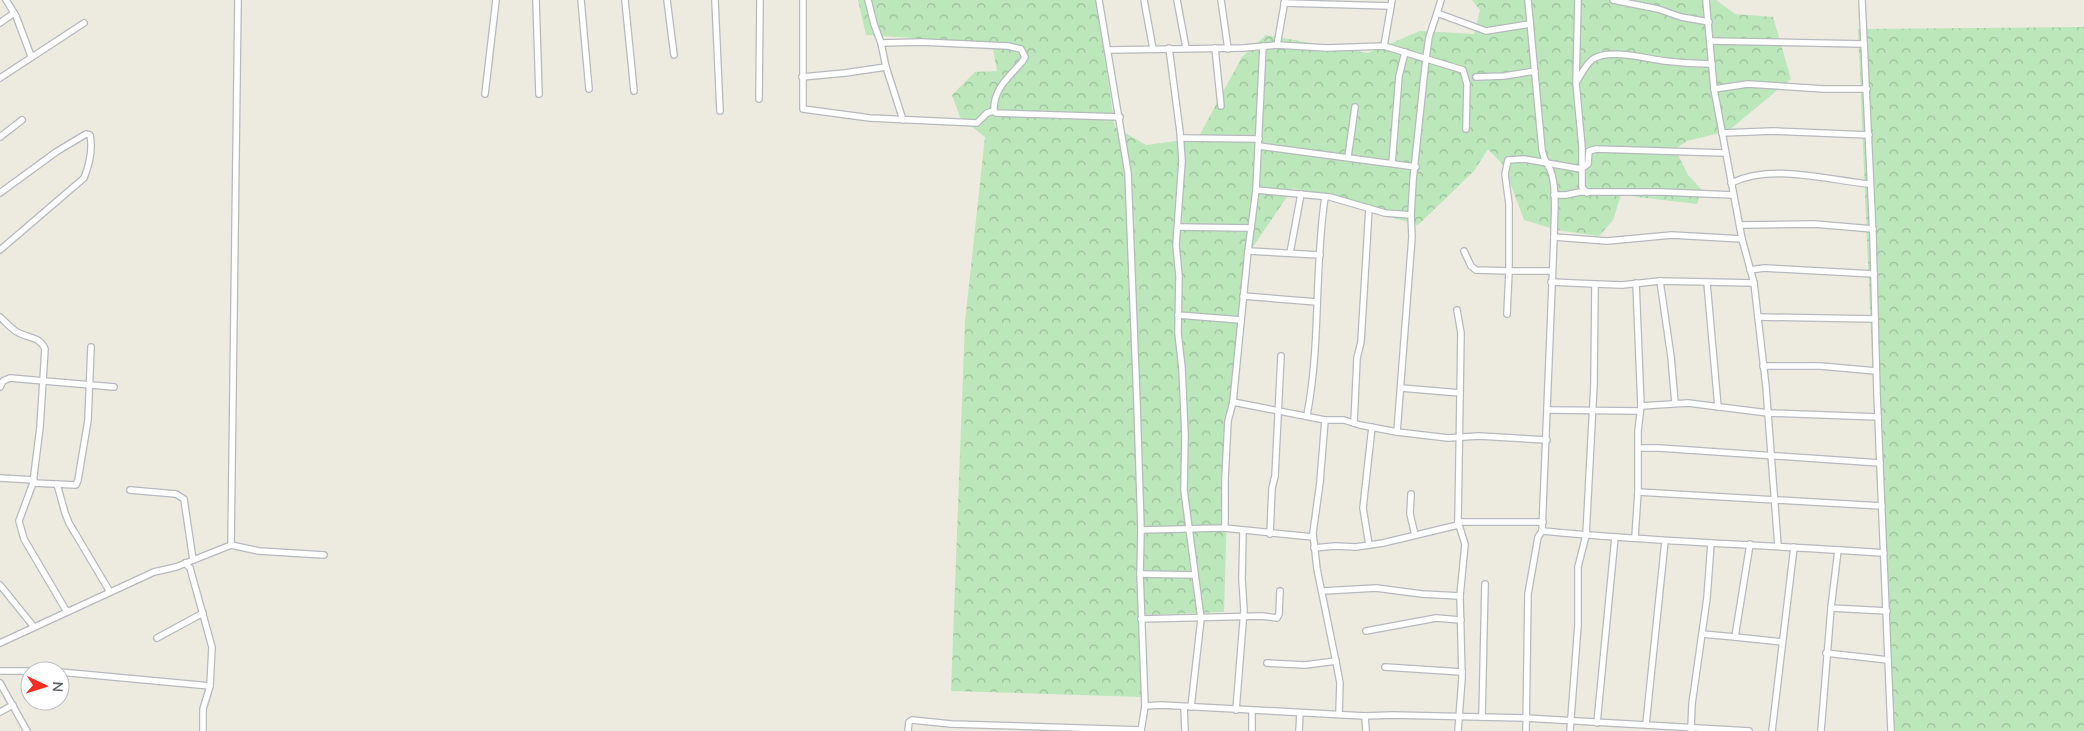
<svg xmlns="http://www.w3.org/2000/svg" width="2084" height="731" viewBox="0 0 2084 731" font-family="'Nunito Sans',sans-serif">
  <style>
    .forest { fill: url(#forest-crowns) }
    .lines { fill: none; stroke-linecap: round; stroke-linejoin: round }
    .minor-casing { stroke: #b6b9be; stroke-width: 8 }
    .minor { stroke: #fff; stroke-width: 5.5 }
  </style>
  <defs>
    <pattern id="forest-crowns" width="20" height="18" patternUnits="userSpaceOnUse" patternTransform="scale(1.25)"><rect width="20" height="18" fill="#bbe7ba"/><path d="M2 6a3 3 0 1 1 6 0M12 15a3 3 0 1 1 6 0" fill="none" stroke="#9bbe9b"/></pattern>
  </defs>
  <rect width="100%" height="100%" fill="#edeae0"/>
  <g class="forest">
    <path d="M858,0h238l19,127 31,18 52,-7 44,-81 24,-22 102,18 52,-22 54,3 6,-24 -8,-10h244l19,14 38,3 18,62 -63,52 -41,10 -12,8 13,26 14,15 -5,14 -76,-9 -8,25 -14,16 -42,-6 -33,-10 -20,-54 -16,-17 -14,22 -56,54 -125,-37 -49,72 -14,154 -6,198 -82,3 1,82 -192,-6 14,-369 20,-185 -25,-20 -8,-22 23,-23 22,-1 -5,-28 -126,-8z"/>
    <path d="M2084,27v704h-196l-30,-702z"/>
  </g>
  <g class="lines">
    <defs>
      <g id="minor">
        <path d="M6,0l10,16 15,40"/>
        <path d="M238,0l-7,545 28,6 65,4"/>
        <path d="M536,0l3,94"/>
        <path d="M581,0l8,89"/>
        <path d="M625,0l9,91"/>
        <path d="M667,0l7,55"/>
        <path d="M715,0l5,111"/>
        <path d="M803,0v109l67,9 107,5 10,-10 7,-2"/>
        <path d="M868,0l6,24 7,19 40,-1 87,4 13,3 4,8 -3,5c-13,15 -29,27 -28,49l2,2 124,4"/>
        <path d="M1099,0l29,173 9,230 4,127 -1,44 5,132 -4,25"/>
        <path d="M1144,0l9,49"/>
        <path d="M1177,0l9,48"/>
        <path d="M1221,0l7,49"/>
        <path d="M1441,0l-4,13 49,18 44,-7"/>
        <path d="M1528,0l14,150c2,13 8,15 10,25 5,19 2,42 2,62l-12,294c114,11 228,14 342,22"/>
        <path d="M1578,0l-2,83 6,64v40l5,6"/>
        <path d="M1613,0l45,9 23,8 28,5"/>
        <path d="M1706,0l8,89 28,150 12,44 12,104 12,159"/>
        <path d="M1862,0l11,236 4,158 14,337"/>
        <path d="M1284,3l107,3"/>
        <path d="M1437,13l-8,24 -3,21 -13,122 -2,35 1,22 -15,195 51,6 31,-2 68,4"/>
        <path d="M0,23l14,-10"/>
        <path d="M1710,41l154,3"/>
        <path d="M881,43l5,24 17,53"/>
        <path d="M1277,45l8,-45"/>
        <path d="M1384,46l8,-46"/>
        <path d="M1169,48l11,84 2,29 -6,84 3,31 -1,57 4,35 3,67 -1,55 17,129 -10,88"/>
        <path d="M1215,48l6,58"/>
        <path d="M1109,50l134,-2 34,-3 50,3 57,-2 79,24 4,14 -1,45"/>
        <path d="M802,77l43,-4 41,-6"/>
        <path d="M1476,77l28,-1 31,-5"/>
        <path d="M0,78l84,-55"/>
        <path d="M1577,81c5,-8 9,-17 16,-22 16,-11 54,0 72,2 16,2 31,3 47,3"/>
        <path d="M1714,89l34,-5 76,5h43"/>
        <path d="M485,94l11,-94"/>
        <path d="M759,99l1,-99"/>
        <path d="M1722,133l51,-2 96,4"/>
        <path d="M0,137l22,-17"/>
        <path d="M1181,138l78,1"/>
        <path d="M1259,146l157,21"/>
        <path d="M1348,157l7,-50"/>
        <path d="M1392,163l7,-87 6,-24"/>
        <path d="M1731,183c41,-20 95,-3 139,1"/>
        <path d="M1256,190l74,7 55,16 26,2"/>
        <path d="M0,193l56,-41 30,-18 4,1c3,15 0,28 -6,43l-84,72"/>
        <path d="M1554,195h12l14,-3h82l71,3"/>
        <path d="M1740,225l74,-1 59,5"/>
        <path d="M1178,227l73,1"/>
        <path d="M1554,237l53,4 65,-6 70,4"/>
        <path d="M1248,251l72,4"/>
        <path d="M1464,251l7,15 5,4 33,1 -2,43"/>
        <path d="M1290,253l11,-59"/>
        <path d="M1750,270l14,-2 110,6"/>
        <path d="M1552,271h-43v-67l-4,-30 3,-14 16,-1 57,10 7,-5 1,-13 7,-2 129,4"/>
        <path d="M1660,281l11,76 4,46"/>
        <path d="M1551,282l44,2 27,1 38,-4 94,2"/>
        <path d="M1707,283l11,124"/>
        <path d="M1243,296l74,6"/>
        <path d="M1457,310l4,23 -3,189 7,22 -5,52 2,82 -4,53"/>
        <path d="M1178,315l63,5"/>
        <path d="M0,317c6,5 12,13 19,16 11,6 20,3 26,16l-5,78 -7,56 -14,38 5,18 43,73"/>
        <path d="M1758,317l117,2"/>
        <path d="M1763,366h57l56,5"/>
        <path d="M0,387l3,-6 7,-3 104,9"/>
        <path d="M1401,388l59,5"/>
        <path d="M1233,402l92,18h19l16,5 37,7"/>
        <path d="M1641,406l47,-3 80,10 110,4"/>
        <path d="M1548,410l92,1"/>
        <path d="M1307,415c14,-72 7,-146 18,-218"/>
        <path d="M1325,420l-5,62 -7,51 4,36 20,98 3,16 -1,30"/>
        <path d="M1354,423l3,-65 4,-16 8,-134"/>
        <path d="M1639,448h20l221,15"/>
        <path d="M0,478l34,2"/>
        <path d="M33,483l43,2 2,-5 10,-60 3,-73"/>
        <path d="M57,484l8,29 4,10 41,69"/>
        <path d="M130,490l46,4 8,5 9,61"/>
        <path d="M1638,492l244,14"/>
        <path d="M1411,494l-1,20 5,21"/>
        <path d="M1458,522h85"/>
        <path d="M1224,528l89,9"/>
        <path d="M1141,530l81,-2h2l1,-4v-45l3,-58 5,-19 15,-151 8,-61 7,-144"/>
        <path d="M1270,534l2,-46 3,-12 6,-120"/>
        <path d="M1635,537l3,-45v-61l3,-25 -5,-123"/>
        <path d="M1750,544l-15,93 47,5"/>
        <path d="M1369,545l-6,-37 9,-81"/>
        <path d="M1314,548l21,-2 21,1 27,-4 75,-18"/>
        <path d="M185,563l5,5 22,79 -2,39 -7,23v22"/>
        <path d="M1140,574l55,1"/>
        <path d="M0,585l34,42"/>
        <path d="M1323,591l53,-3 46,6 38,2"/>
        <path d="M1831,608l7,-58"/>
        <path d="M1141,619l121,-3 15,2 2,-4 1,-23"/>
        <path d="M1366,631l70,-13 25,2"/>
        <path d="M1702,634l33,3"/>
        <path d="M157,638l46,-25"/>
        <path d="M0,643l154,-71 22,-5 55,-22"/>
        <path d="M1826,653l62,7"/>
        <path d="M1267,663l38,2 31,-4"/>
        <path d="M1385,667l77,5"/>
        <path d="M0,671h30"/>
        <path d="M60,672l150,14"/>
        <path d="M0,683l27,48"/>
        <path d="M1145,706l16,-1 204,11 27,-1 133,3 224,13"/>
        <path d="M1184,707l1,24"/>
        <path d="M1236,710l8,-100 -2,-31 1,-48"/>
        <path d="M1252,711v20"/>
        <path d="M0,712l13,-7"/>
        <path d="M1365,716l1,15"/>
        <path d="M1482,717l3,-133"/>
        <path d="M1597,723l18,-186"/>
        <path d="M1646,724l19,-183"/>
        <path d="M1691,729l1,-25 15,-106 4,-55"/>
        <path d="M908,731l1,-9 3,-2 39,4 190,6"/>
        <path d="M1299,731l1,-18"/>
        <path d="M1526,731l2,-137 10,-57 4,-6"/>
        <path d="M1570,731l8,-106v-58l8,-32 8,-151 1,-100"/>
        <path d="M1772,731l22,-184"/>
        <path d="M1821,731l10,-123 56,3"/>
      </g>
    </defs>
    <use href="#minor" class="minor-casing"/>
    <use href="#minor" class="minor"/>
  </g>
  <g transform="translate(45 686) rotate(94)"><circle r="24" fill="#ffffff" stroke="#bdbec0"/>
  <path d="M0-4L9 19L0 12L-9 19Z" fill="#f42d20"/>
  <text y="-8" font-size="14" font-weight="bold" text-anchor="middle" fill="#595d62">N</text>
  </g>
</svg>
